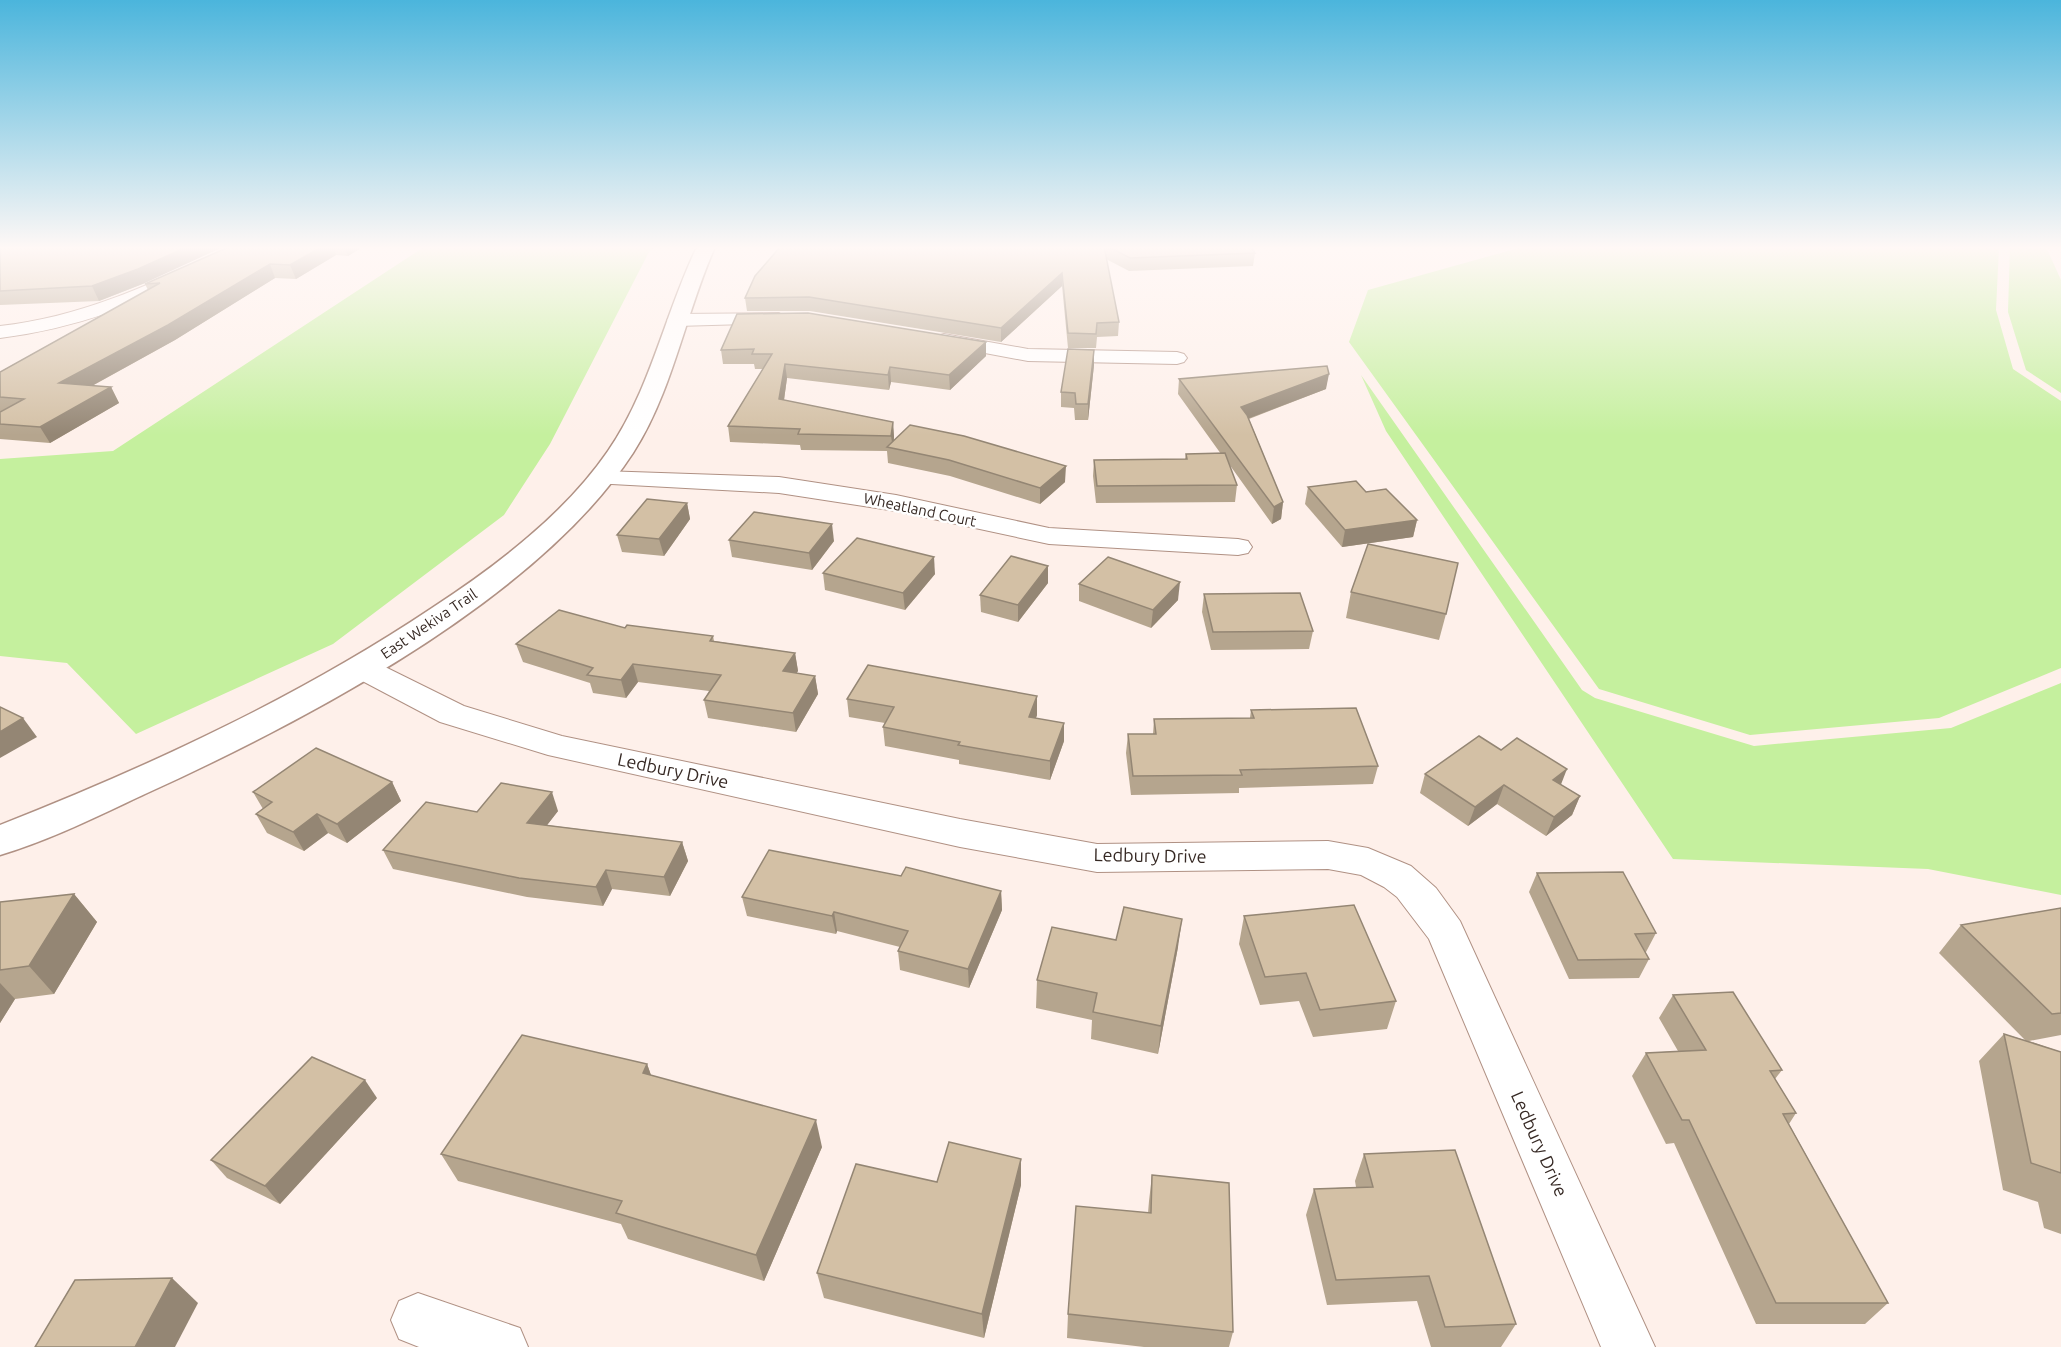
<svg xmlns="http://www.w3.org/2000/svg" width="2061" height="1347" viewBox="0 0 2061 1347" font-family="Ubuntu,sans-serif">
  <style>
    .green { fill: #c5f09e }
    .lines { fill: none; stroke-linecap: round; stroke-linejoin: round }
    .street-casing { stroke: #b09184; stroke-width: 2 }
    .secondary-casing { stroke: #b09184; stroke-width: 3 }
    .street { fill: #fff; fill-rule: evenodd }
    .secondary { fill: #fff; fill-rule: evenodd }
    .wall { fill: #b5a58e }
    .shaded-wall { fill: #948674 }
    .building { fill: #d3c0a5; stroke: #948674; stroke-width: 1.5 }
    .labels { text-anchor: middle; stroke-width: 5; stroke-linejoin: round; paint-order: stroke }
    .street-label { font-size: 15px; fill: #362924; stroke: #fff }
    .near-street-label { font-size: 18px; fill: #362924; stroke: #fff }
  </style>
  <rect width="100%" height="100%" fill="#fef0ea"/>
  <g class="green">
    <path d="M424,247h231l-6,5 -99,192 -46,71 -171,129 -197,90 -69,-71 -67,-7v-197l113,-8z"/>
    <path d="M1522,247h477l-3,63 17,59 48,32v267l-122,50 -189,17 -151,-46 -250,-347 19,-52z"/>
    <path d="M2010,247h36l15,33v113l-35,-23 -18,-58z"/>
    <path d="M1361,375l221,315 13,8 159,48 197,-18 110,-45v212l-133,-26 -255,-10 -287,-428z"/>
  </g>
  <g class="lines">
    <defs>
      <g id="street">
        <path d="M229,247h21c-8,11 -29,17 -40,22 -68,34 -135,60 -210,69v-12c82,-9 155,-43 229,-79z"/>
        <path d="M779,313l10,6 -3,4 -109,3 -10,-6 10,-6z"/>
        <path d="M944,334l84,15 149,3 7,2 3,4 -3,4 -7,2 -149,-3 -91,-17 -3,-4 3,-4z"/>
        <path d="M602,471l177,6 117,18 153,33 189,11 10,2 4,6 -4,6 -10,2 -189,-11 -153,-33 -117,-18 -186,-10 -3,-5 3,-5z"/>
        <path d="M362,658l11,3 91,45 98,30 398,83 137,25 231,-3 40,7 43,18 25,22 24,33 195,426h-54l-172,-408 -32,-42 -13,-10 -23,-12 -33,-6 -231,3 -137,-25 -412,-92 -108,-33 -89,-47 -5,-7 5,-7z"/>
        <path d="M418,1293l102,35 8,19h-109l-20,-8 -8,-19 8,-19z"/>
      </g>
      <path id="secondary" d="M697,247h18c-30,67 -42,144 -82,206 -96,147 -330,269 -488,341 -47,22 -95,46 -145,61v-30c150,-59 297,-127 432,-217 64,-42 132,-93 176,-157 42,-60 57,-138 89,-204z"/>
    </defs>
    <use href="#street" class="street-casing"/>
    <use href="#secondary" class="secondary-casing"/>
    <use href="#street" class="street"/>
    <use href="#secondary" class="secondary"/>
  </g>
  <g class="wall">
    <path d="M0,246l145,37 -46,18 -99,4z"/>
    <path d="M231,246h133l-16,10 -12,-1 -40,24 -21,-1 -100,62 -83,46 19,1 8,16 -69,40 -50,-4v-67l148,-82 -3,-6z"/>
    <path d="M781,246h469l5,7 -2,13 -124,5 -23,-12 13,63 -1,14 -21,1 -1,11h-28l-6,-62 -61,56 -191,-31h-63l-2,-13z"/>
    <path d="M737,314l249,42 -36,34 -59,-8 -2,8 -102,-12 -3,22 109,22 1,19 171,41 -25,22 -90,-28 -62,-13 -1,-12 -86,-1 -1,-5 -70,-3 -2,-16 35,-57h-8l-1,-5h-31l-2,-14z"/>
    <path d="M1094,350v15l-6,55h-13l-1,-12 -13,-1v-15z"/>
    <path d="M1179,379l147,10 -77,30 34,83 -2,17 -9,5 -43,-60 8,21 -2,17 -139,1 -3,-27 1,-16 91,-1 1,-5h35l-43,-60z"/>
    <path d="M1308,487l58,5 51,28 -4,17 -71,10 -37,-43z"/>
    <path d="M687,503l3,16 -26,37 -42,-4 -5,-17z"/>
    <path d="M729,540l105,1 -22,29 -80,-13z"/>
    <path d="M823,573l112,1 -30,36 -80,-20z"/>
    <path d="M1048,583l-30,39 -37,-10 -1,-17z"/>
    <path d="M1079,584l99,16 -27,28 -72,-27z"/>
    <path d="M1351,592l95,22 -7,26 -93,-22z"/>
    <path d="M1204,594l109,37 -4,18 -98,1 -9,-38z"/>
    <path d="M625,628l88,8 1,5 81,12 3,18 -2,2 19,3 3,18 -22,38 -88,-14 -4,-18 5,-9 -71,-9 -12,16 -33,-5 -3,-10 -67,-21 -7,-18z"/>
    <path d="M847,699l190,16 -1,3 28,23 -14,39 -91,-16v-4l-74,-14 -2,-19 2,-4 -36,-6z"/>
    <path d="M1251,710l127,56 -5,18 -134,4v5l-108,2 -5,-42 2,-19h25l1,-15 96,-1z"/>
    <path d="M1501,750l79,46 -8,19 -26,21 -49,-32 -29,22 -48,-33 5,-19z"/>
    <path d="M392,782l9,19 -54,42 -19,-10 -24,18 -37,-18 -11,-19 7,-5 -10,-17z"/>
    <path d="M558,811l-11,14 135,17 6,19 -18,35 -58,-7 -9,17 -76,-9 -134,-28 -10,-19 94,-38z"/>
    <path d="M1537,873l119,60 -10,19h-1l4,7 -10,19 -70,1 -40,-87z"/>
    <path d="M901,876l100,15 1,19 -33,78 -69,-18 -2,-19 2,-4 -63,-16 -1,3 -89,-18 -5,-19z"/>
    <path d="M74,894l23,28 -43,72 -39,5 -15,24v-121z"/>
    <path d="M2061,908v127l-32,6 32,11v182l-17,-6 -6,-26 -35,-12 -24,-129 25,-27 21,6 -86,-87 22,-28z"/>
    <path d="M1244,916l152,85 -9,28 -74,8 -14,-36 -39,4 -21,-61z"/>
    <path d="M1116,940l62,7 -20,107 -67,-15 1,-19 -56,-12 1,-28z"/>
    <path d="M1673,995l109,75 -7,9 21,34 -7,11 99,179 -23,21h-109l-82,-181 -8,1 -34,-68 14,-23 32,-2 -19,-33z"/>
    <path d="M647,1064l4,11 171,72 -58,134 -136,-42 -7,-15 -163,-43 -17,-27z"/>
    <path d="M377,1098l-97,106 -53,-26 -16,-18z"/>
    <path d="M1364,1154l152,170 -15,23h-70l-14,-46 -90,4 -21,-90 8,-26 42,-2 -1,-6z"/>
    <path d="M1152,1175l81,157 -4,15h-85l-77,-9 1,-24 80,-101 1,-12z"/>
    <path d="M937,1182l84,3 -37,153 -160,-40 -7,-25z"/>
  </g>
  <g class="shaded-wall">
    <path d="M189,246h36l-80,37 -46,18 -7,-15z"/>
    <path d="M323,246h10l3,9 -40,24 -6,-14z"/>
    <path d="M344,246h20l-16,10z"/>
    <path d="M270,264l5,14 -100,62 -107,59 -9,-16z"/>
    <path d="M1062,273v13l-61,56v-14z"/>
    <path d="M986,342v14l-36,34 -1,-15z"/>
    <path d="M1094,350v15l-6,55v-16z"/>
    <path d="M785,364l2,14 -5,36 -3,-15z"/>
    <path d="M890,367l1,15 -2,8 -1,-15z"/>
    <path d="M1329,374l-3,15 -87,33 2,-15z"/>
    <path d="M111,387l8,16 -69,40 -10,-16z"/>
    <path d="M893,422l1,15 -1,11 -2,-12z"/>
    <path d="M1066,466l-1,16 -25,22v-16z"/>
    <path d="M1283,502l-2,17 -9,5 2,-17z"/>
    <path d="M687,503l3,16 -26,37 -5,-17z"/>
    <path d="M1417,520l-4,17 -71,10 3,-17z"/>
    <path d="M832,524l2,17 -22,29 -3,-17z"/>
    <path d="M934,557l1,17 -30,36 -2,-17z"/>
    <path d="M1048,566v17l-30,39v-17z"/>
    <path d="M1180,582l-2,18 -27,28 2,-18z"/>
    <path d="M795,653l3,18 -12,18 -3,-18z"/>
    <path d="M633,664l5,18 -12,16 -5,-18z"/>
    <path d="M815,676l3,18 -22,38 -3,-19z"/>
    <path d="M1037,696v19l-8,20v-18z"/>
    <path d="M23,718l14,19 -37,21v-26z"/>
    <path d="M1064,723v18l-14,39v-19z"/>
    <path d="M1567,769l-7,18 -7,-7z"/>
    <path d="M392,782l9,19 -54,42 -10,-19z"/>
    <path d="M1504,785l-7,19 -29,22 7,-19z"/>
    <path d="M552,792l6,19 -24,31 -7,-19z"/>
    <path d="M1580,796l-8,19 -26,21 8,-19z"/>
    <path d="M317,814l11,19 -24,18 -11,-19z"/>
    <path d="M682,842l6,19 -18,35 -6,-19z"/>
    <path d="M606,870l6,19 -9,17 -7,-19z"/>
    <path d="M1001,891l1,19 -33,78 -1,-19z"/>
    <path d="M74,894l23,28 -43,72 -25,-28z"/>
    <path d="M834,912l3,19 -1,3 -4,-18z"/>
    <path d="M1182,919l-4,28 -20,107 3,-28z"/>
    <path d="M0,983l15,16 -15,24z"/>
    <path d="M647,1064l10,28 -14,-19z"/>
    <path d="M365,1080l12,18 -97,106 -15,-18z"/>
    <path d="M816,1120l6,27 -58,134 -8,-26z"/>
    <path d="M1021,1159v26l-37,153 -2,-24z"/>
    <path d="M172,1278l26,25 -23,44h-40z"/>
  </g>
  <g class="building">
    <path d="M0,246h189l-51,23 -46,17 -92,5z"/>
    <path d="M231,246h92l-33,19 -20,-1 -102,61 -109,58 52,4 -71,40 -40,-3v-12l24,-13 -24,-2v-25l160,-89 -15,1z"/>
    <path d="M781,246h323l15,76 -22,1 -1,11 -28,-1 -6,-60 -61,55 -192,-31 -64,1 10,-22z"/>
    <path d="M1107,246h143l5,7 -125,5z"/>
    <path d="M808,313l178,29 -37,33 -59,-8 -2,8 -103,-11 -6,35 114,23 -2,14 -93,-2 2,-5 -72,-3 44,-72h-20l2,-5 -33,1 16,-36z"/>
    <path d="M1068,349l26,1 -6,54h-12l-1,-11 -14,-1z"/>
    <path d="M1327,366l2,8 -88,33 6,8 36,87 -9,5 -95,-128z"/>
    <path d="M910,425l54,11 102,30 -26,22 -91,-28 -62,-13z"/>
    <path d="M1225,453l12,32 -140,1 -3,-26 93,-1 -1,-5z"/>
    <path d="M1356,481l10,11 20,-3 31,31 -72,10 -37,-43z"/>
    <path d="M647,499l40,4 -28,36 -42,-4z"/>
    <path d="M754,512l78,12 -23,29 -80,-13z"/>
    <path d="M857,538l77,19 -31,36 -80,-20z"/>
    <path d="M1368,544l90,19 -12,51 -95,-22z"/>
    <path d="M1011,556l37,10 -30,39 -38,-10z"/>
    <path d="M1108,557l72,25 -27,28 -74,-26z"/>
    <path d="M1300,593l13,38 -100,1 -9,-38z"/>
    <path d="M559,610l66,18 2,-3 86,11 -3,5 85,12 -12,18 32,5 -22,37 -89,-13 17,-25 -88,-11 -12,16 -34,-5 6,-7 -77,-24z"/>
    <path d="M868,665l169,31 -8,21 35,6 -14,38 -92,-16 2,-3 -77,-15 11,-20 -47,-8z"/>
    <path d="M0,707l23,11 -23,14z"/>
    <path d="M1356,708l22,58 -138,4 2,5 -109,1 -5,-42h28l-2,-15 100,-1 -3,-8z"/>
    <path d="M1479,736l22,14 16,-12 50,31 -14,11 27,16 -26,21 -50,-32 -29,22 -50,-33z"/>
    <path d="M316,748l76,34 -55,42 -20,-10 -24,18 -37,-18 16,-12 -19,-10z"/>
    <path d="M501,783l51,9 -25,31 155,19 -18,35 -58,-7 -10,17 -77,-9 -136,-28 43,-48 51,10z"/>
    <path d="M769,850l132,26 5,-9 95,24 -33,78 -70,-18 10,-20 -74,-19 -2,4 -90,-19z"/>
    <path d="M1623,872l33,61 -21,1 14,25 -71,1 -41,-87z"/>
    <path d="M74,894l-45,72 -29,4v-68z"/>
    <path d="M1354,905l42,96 -76,9 -14,-37 -41,4 -21,-61z"/>
    <path d="M1124,907l58,12 -21,107 -68,-14 4,-19 -60,-13 15,-53 64,13z"/>
    <path d="M2061,908v105l-9,1 -91,-89z"/>
    <path d="M1733,992l49,78 -12,1 26,42 -13,1 105,189h-112l-87,-183h-7l-36,-67 60,-3 -33,-55z"/>
    <path d="M2004,1034l57,18v121l-30,-10z"/>
    <path d="M522,1035l125,29 -4,9 173,47 -60,135 -140,-42 6,-12 -181,-47z"/>
    <path d="M312,1057l53,23 -100,106 -54,-26z"/>
    <path d="M949,1142l72,17 -39,155 -165,-41 39,-109 81,18z"/>
    <path d="M1455,1150l61,174 -71,3 -16,-51 -93,4 -22,-91 59,-2 -9,-33z"/>
    <path d="M1152,1175l77,8 4,149 -165,-18 8,-108 75,7z"/>
    <path d="M172,1278l-37,69h-100l40,-67z"/>
  </g>
  <linearGradient id="sky" x2="0" y2="1"><stop stop-color="#4bb5dc"/><stop offset="0.57" stop-color="#fff8f6"/><stop offset="1" stop-color="#fff8f6" stop-opacity="0"/></linearGradient>
  <rect width="2061" height="435" fill="url(#sky)"/>
  <g class="labels">
    <g class="street-label">
      <text transform="translate(920 510) rotate(12)" y="5">Wheatland Court</text>
      <text transform="translate(429 624) rotate(-34)" y="5">East Wekiva Trail</text>
    </g>
    <g class="near-street-label">
      <text transform="translate(673 771) rotate(12)" y="6">Ledbury Drive</text>
      <text transform="translate(1150 856) rotate(1)" y="6">Ledbury Drive</text>
      <text transform="translate(1539 1144) rotate(66)" y="6">Ledbury Drive</text>
    </g>
  </g>
</svg>
